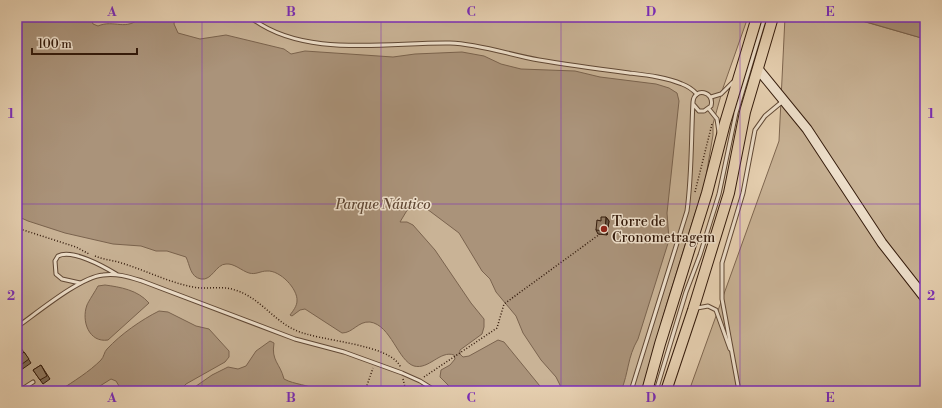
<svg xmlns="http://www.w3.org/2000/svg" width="942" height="408" viewBox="0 0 942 408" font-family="'Libre Bodoni',serif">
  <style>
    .green { fill: #c9b396; stroke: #7e6650 }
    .water { fill: #aa937a; stroke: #7a634e }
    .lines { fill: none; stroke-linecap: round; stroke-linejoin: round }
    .lane-casing { stroke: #604835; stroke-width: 5 }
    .secondary-casing { stroke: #331a0b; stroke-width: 11 }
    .primary-casing { stroke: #331a0b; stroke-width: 12 }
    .path { stroke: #331a0b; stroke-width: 1.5; stroke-dasharray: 1 2; stroke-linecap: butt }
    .lane { stroke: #f0e2ce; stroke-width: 3 }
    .secondary { stroke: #f0e2ce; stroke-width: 9 }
    .primary { stroke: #e8d2b3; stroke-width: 10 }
    .wall { fill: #7d6954; stroke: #331a0b }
    .shaded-wall { fill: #665545; stroke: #331a0b }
    .building { fill: #917a62; stroke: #331a0b }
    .grid { fill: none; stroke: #7b2cbf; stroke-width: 1; stroke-opacity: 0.55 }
    .poi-dot { fill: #8f2418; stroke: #f0e2ce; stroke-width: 1.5 }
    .labels { text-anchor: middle; stroke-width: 3; stroke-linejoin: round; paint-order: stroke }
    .park-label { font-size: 14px; font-style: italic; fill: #604835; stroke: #f0e2ce }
    .poi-label { font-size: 14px; fill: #331a0b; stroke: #f0e2ce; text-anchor: start }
    .neatline { fill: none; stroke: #7b2cbf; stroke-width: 1.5 }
    .grid-label { font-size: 13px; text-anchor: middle; font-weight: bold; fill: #7b2cbf }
  </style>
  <rect width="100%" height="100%" fill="#e8d2b3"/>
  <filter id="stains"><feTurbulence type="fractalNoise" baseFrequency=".005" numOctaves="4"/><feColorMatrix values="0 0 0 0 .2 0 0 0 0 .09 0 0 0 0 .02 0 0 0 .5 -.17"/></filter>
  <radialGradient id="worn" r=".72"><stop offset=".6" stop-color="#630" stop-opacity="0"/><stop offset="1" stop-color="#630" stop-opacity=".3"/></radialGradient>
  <g class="green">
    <path d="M17,17h731l-25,71 -10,36v11l-8,47 -38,121 -25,88h-625z"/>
    <path d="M785,17h63l77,22v352h-236l90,-250z"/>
  </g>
  <g class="water">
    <path d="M17,17h73l3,7 5,2c16,-7 29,6 42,-9h35l-1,7 4,9 22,6 26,-4 58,14 7,5 14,-3 88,6 22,-3 47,-2 22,4 17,8 20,5 54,2 25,6 56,7 13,4 8,5 2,8 -12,112 2,27 -31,99c-11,19 -9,33 -17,52h-58l-7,-14 -15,-17 -18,-27 -7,-17 -20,-24 -6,-13 -8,-8 -23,-38 -40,-30h-6l-4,4 -9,15h7l6,3 22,25 36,53 13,16v8l-2,7 -22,16v4l3,3 6,-1 29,-16 6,2 40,49h-90l-14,-14 1,-7 9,-5 5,-6 -1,-4c-14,-5 -25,15 -40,11 -16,-5 -23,-41 -44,-44 -12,-1 -17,11 -28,11l-37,-24 -5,1 -8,6 -2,-1c3,-4 7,-9 7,-14 1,-12 -17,-31 -30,-30 -7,0 -11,4 -18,2 -7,-2 -15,-10 -23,-9 -10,0 -14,17 -25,15 -11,-2 -11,-14 -15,-22l-19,-6h-11l-15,-5 -28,-2 -48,-11 -37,-12 -11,-5z"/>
    <path d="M848,17h77v22l-69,-20z"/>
    <path d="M105,285c15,2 33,5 44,18l-41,37c-19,3 -27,-19 -21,-35 1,-3 9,-15 11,-19z"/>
    <path d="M159,311l9,1 28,14 13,3 20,22v6l-4,5 -39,22 -7,7h-57l-6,-10 -5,-2 -19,12h-33c15,-10 30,-19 42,-31 3,-3 3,-8 6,-11 14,-15 34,-29 52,-38z"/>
    <path d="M270,341l4,2c-3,18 6,20 10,36 11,6 24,5 34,12h-129l23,-16 16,-8 10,2 8,-3 10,-15z"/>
  </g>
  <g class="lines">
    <defs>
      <g id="lane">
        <path d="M250,17c53,42 137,25 200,26 30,1 60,12 89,17 30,5 60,9 90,13 17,2 37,4 53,11 6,2 11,6 15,10"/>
        <path d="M711,97l10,-3 12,-12"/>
        <path d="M709,109l8,10 2,13"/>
        <path d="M80,283l-18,-4 -6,-5 -1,-13 3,-5c14,-7 45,10 58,18"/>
        <path d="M697,308l11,-2 8,4 14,39"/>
        <path d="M17,327c20,-14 63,-50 86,-52 14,-2 26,2 39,6l153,58 49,13 58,21 18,8 16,10"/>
        <path d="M17,346l7,10"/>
        <path d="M19,391l14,-9"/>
        <path d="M631,391l56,-180c5,-36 4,-73 6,-109 1,-15 22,-11 18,4l-7,5h-5l-6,-7"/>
        <path d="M656,391l30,-99 14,-37 19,-61 17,-81 29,-96"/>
        <path d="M739,391l-17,-92v-36l21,-70 12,-63 10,-14 18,-15"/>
      </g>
      <path id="secondary" d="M758,69l49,60 75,114 43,55"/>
      <g id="primary">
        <path d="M647,391l13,-47 47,-151 18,-70 32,-106"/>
        <path d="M666,391l27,-81 36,-117 16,-81 28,-95"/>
      </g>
    </defs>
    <use href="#lane" class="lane-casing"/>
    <use href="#secondary" class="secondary-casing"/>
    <use href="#primary" class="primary-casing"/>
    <g class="path">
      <path d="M695,192l17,-68"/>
      <path d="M17,228l59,19 13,7"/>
      <path d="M95,256c7,3 15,4 23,6 25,7 49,20 75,25 14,3 28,-2 42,3 24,7 38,30 60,40 25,12 96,13 106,38"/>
      <path d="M424,377l73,-49 7,-24 96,-70"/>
      <path d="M403,379l3,12"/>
      <path d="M365,391l8,-23"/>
    </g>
    <use href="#lane" class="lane"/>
    <use href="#secondary" class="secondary"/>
    <use href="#primary" class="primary"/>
  </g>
  <g class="wall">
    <path d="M606,217l3,4 -2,14 -9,-1 -2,-4 5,-9z"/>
    <path d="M24,352l7,11 -10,7 -4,-5z"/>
    <path d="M41,365l9,14 -7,5 -10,-14z"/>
  </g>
  <path class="shaded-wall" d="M606,217l3,4 -2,14 -2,-4z"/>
  <g class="building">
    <path d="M601,217h5l-1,14 -9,-1 1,-10 4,1z"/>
    <path d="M24,352l5,7 -11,8 -1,-2v-8z"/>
    <path d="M41,365l6,11 -7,4 -7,-10z"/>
  </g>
  <path class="grid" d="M202,17v374M381,17v374M561,17v374M740,17v374M17,204h908"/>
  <circle class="poi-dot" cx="604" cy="229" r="4"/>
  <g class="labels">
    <g class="park-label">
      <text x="383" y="209">Parque Náutico</text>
    </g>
    <g class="poi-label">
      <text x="612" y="226">Torre de<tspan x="612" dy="16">Cronometragem</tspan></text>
    </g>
  </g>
  <rect width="942" height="408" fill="none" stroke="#e8d2b3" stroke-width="44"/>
  <path d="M32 48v6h105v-6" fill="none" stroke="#331a0b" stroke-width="2"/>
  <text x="38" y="48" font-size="12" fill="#331a0b" stroke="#f0e2ce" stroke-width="3" paint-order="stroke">100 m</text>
  <rect x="22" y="22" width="898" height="364" class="neatline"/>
  <g class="grid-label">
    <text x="112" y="16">A</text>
    <text x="291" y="16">B</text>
    <text x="471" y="16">C</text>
    <text x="651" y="16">D</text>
    <text x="830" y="16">E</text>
    <text x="11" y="118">1</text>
    <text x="931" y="118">1</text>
    <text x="11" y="300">2</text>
    <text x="931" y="300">2</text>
    <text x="112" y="402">A</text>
    <text x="291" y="402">B</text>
    <text x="471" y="402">C</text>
    <text x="651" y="402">D</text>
    <text x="830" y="402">E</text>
  </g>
  <rect width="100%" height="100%" filter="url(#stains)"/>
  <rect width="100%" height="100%" fill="url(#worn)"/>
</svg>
